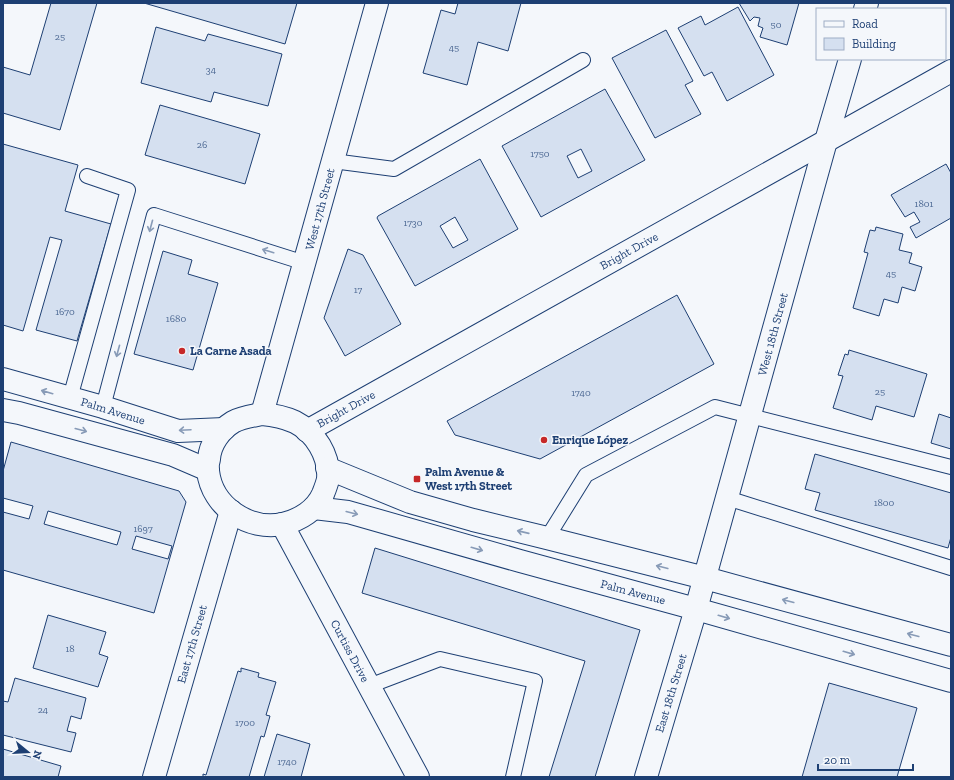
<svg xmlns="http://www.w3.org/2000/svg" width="954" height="780" viewBox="0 0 954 780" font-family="'Zilla Slab',serif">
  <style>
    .building { fill: #d5e0f0; stroke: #1d3f73; fill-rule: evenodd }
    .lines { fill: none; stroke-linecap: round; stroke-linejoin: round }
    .service-casing { stroke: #1d3f73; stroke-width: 16 }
    .minor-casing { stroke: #1d3f73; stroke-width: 24 }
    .tertiary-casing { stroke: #1d3f73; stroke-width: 24 }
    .secondary-casing { stroke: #1d3f73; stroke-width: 24 }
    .service { stroke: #f4f7fb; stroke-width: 14 }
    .minor { stroke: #f4f7fb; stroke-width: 22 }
    .tertiary { stroke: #f4f7fb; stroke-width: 22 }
    .secondary { stroke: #f4f7fb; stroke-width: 22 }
    .oneway { stroke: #889bb7 }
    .poi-dot { fill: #c62828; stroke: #f4f7fb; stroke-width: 1.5 }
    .labels { text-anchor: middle; stroke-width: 3; stroke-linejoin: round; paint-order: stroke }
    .number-label { font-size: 10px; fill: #4b6792 }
    .street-label { font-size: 12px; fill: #1d3f73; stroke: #f4f7fb }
    .poi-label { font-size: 12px; font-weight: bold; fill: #1d3f73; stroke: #f4f7fb; text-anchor: start }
  </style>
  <rect width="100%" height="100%" fill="#f4f7fb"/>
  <g class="building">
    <path d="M51,3h46l-37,127 -57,-17v-46l27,8z"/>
    <path d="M144,3h153l-12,41z"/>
    <path d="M458,3h63l-13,48 -30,-9 -11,43 -44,-12 18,-63 14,4z"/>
    <path d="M739,3h60l-12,42 -27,-8 3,-9 -5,-2 2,-8 -6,-1 -4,4z"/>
    <path d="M738,7l36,68 -47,26 -15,-29 -8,4 -26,-48 23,-12 4,9z"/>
    <path d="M156,27l49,14 3,-7 74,20 -14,52 -54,-14 -3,10 -70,-19z"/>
    <path d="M666,30l27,51 -8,4 16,29 -46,24 -43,-80z"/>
    <path d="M605,89l40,71 -104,57 -39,-71zM581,149l11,22 -14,7 -11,-22z"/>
    <path d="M160,105l100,29 -15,50 -100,-29z"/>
    <path d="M3,144l75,21 -13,46 46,13 -34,117 -41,-11 26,-90 -12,-3 -27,94 -20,-6z"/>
    <path d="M480,159l38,70 -103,57 -38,-68 1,-2zM455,217l13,23 -15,8 -13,-22z"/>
    <path d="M946,164l5,9v45l-35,20 -6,-11 10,-5 -6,-10 -9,5 -14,-22z"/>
    <path d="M876,227l27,7 -4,16 13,3 -3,10 13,4 -7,24 -13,-4 -4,16 -14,-4 -5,17 -26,-8 15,-55 -4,-1 6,-22 5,1z"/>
    <path d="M348,249l15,6 38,69 -56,32 -21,-38z"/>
    <path d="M163,251l29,9 -4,14 30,9 -25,87 -59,-16z"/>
    <path d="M677,295l37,69 -174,95 -85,-24 -8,-14z"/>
    <path d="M849,350l78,24 -13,43 -38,-11 -4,14 -39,-12 10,-32 -5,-1 7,-21 3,1z"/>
    <path d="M939,414l12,4v31l-20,-6z"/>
    <path d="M11,442l168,49 7,11 -32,111 -151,-43v-58l26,7 4,-13 -30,-8v-27zM48,511l73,21 -4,13 -73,-21zM136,536l36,10 -4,13 -36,-10z"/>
    <path d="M815,454l136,39v44l-3,11 -133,-38 5,-17 -15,-4z"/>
    <path d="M375,548l265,82 -45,147h-46l36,-116 -223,-68z"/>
    <path d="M48,615l58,17 -7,22 9,3 -10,30 -65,-19z"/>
    <path d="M241,668l18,5 -1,4 18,5 -10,33 4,1 -6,21 -3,-1 -12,41h-46v-3l3,1 32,-104 3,1z"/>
    <path d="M15,678l71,20 -5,21 -10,-3 -4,15 9,2 -5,19 -68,-17v-34l5,1z"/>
    <path d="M829,683l88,25 -20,69h-95z"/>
    <path d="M277,734l33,10 -9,33h-37z"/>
    <path d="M3,749l58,17 -3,11h-55z"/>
  </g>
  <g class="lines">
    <defs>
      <g id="service">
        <path d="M333,161l61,8 189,-109"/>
        <path d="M70,398l58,-208 -41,-14"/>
        <path d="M103,407l51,-192 151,48"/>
        <path d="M727,498l224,70"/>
        <path d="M547,538l39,-63 129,-68 236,60"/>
        <path d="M369,686l71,-27 95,22 -22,96"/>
      </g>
      <g id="minor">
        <path d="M865,9l2,-6"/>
        <path d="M307,431l519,-290 125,-70"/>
        <path d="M282,524l136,253"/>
        <path d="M646,777l50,-168 130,-468 24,-82"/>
      </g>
      <g id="tertiary">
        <path d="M262,414l115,-411"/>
        <path d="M154,777l77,-266"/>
      </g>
      <g id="secondary">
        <path d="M3,379l100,28 75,24 46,-2"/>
        <path d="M3,410l16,3 154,42 35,15"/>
        <path d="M262,414c12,1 22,3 33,8 20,10 35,34 33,57 -1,5 -3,10 -5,15 -7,16 -23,26 -40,30 -34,7 -71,-17 -75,-53 -1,-4 0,-8 1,-12 1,-15 11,-29 24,-37 9,-5 19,-6 29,-8z"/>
        <path d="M327,468l83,34 63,18 74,18 158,40 246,67"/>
        <path d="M314,508l34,4 172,49 176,48 255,72"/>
      </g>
    </defs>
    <use href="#service" class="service-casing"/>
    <use href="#minor" class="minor-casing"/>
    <use href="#tertiary" class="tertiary-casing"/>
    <use href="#secondary" class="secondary-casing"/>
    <use href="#service" class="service"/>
    <use href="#minor" class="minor"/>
    <use href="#tertiary" class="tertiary"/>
    <use href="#secondary" class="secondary"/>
  </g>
  <defs><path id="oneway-shaft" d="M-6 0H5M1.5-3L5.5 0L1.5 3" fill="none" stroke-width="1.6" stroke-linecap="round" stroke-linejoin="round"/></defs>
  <g class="oneway">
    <use href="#oneway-shaft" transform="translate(151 226) rotate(105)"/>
    <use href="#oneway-shaft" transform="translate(268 251) rotate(-163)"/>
    <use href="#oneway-shaft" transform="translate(118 351) rotate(105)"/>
    <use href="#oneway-shaft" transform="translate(47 392) rotate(-164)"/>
    <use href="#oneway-shaft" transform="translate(81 430) rotate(15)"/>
    <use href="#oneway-shaft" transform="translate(185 430) rotate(177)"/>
    <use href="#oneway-shaft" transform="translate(352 513) rotate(14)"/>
    <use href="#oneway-shaft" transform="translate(523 532) rotate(-167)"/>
    <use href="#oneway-shaft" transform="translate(477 549) rotate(16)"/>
    <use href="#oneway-shaft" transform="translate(662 567) rotate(-166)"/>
    <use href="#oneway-shaft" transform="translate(788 601) rotate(-165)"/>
    <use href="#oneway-shaft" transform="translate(724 617) rotate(16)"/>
    <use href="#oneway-shaft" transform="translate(913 635) rotate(-165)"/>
    <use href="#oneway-shaft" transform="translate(849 653) rotate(16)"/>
  </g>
  <g class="poi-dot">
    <circle cx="182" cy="351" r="4"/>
    <circle cx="544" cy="440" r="4"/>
    <rect x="413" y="475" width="8" height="8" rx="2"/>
  </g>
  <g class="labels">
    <g class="number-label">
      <text x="776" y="28">50</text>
      <text x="60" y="40">25</text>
      <text x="454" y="51">45</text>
      <text x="211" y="73">34</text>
      <text x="202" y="148">26</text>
      <text x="540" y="157">1750</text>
      <text x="924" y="207">1801</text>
      <text x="413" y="226">1730</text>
      <text x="891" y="277">45</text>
      <text x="358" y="293">17</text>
      <text x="65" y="315">1670</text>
      <text x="176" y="322">1680</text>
      <text x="880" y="395">25</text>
      <text x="581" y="396">1740</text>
      <text x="884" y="506">1800</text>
      <text x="143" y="532">1697</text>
      <text x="70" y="652">18</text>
      <text x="43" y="713">24</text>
      <text x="245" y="726">1700</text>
      <text x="287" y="765">1740</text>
    </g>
    <g class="street-label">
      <text transform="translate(320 209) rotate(-75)" y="4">West 17th Street</text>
      <text transform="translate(629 251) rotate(-29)" y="4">Bright Drive</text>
      <text transform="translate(773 334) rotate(-75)" y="4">West 18th Street</text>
      <text transform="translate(346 409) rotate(-29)" y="4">Bright Drive</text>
      <text transform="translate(113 411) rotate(17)" y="4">Palm Avenue</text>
      <text transform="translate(633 592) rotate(15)" y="4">Palm Avenue</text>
      <text transform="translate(192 644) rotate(-74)" y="4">East 17th Street</text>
      <text transform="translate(350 651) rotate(62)" y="4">Curtiss Drive</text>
      <text transform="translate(671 693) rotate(-73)" y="4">East 18th Street</text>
    </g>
    <g class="poi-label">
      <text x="190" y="355">La Carne Asada</text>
      <text x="552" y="444">Enrique López</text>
      <text x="425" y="476">Palm Avenue &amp;<tspan x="425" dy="14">West 17th Street</tspan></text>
    </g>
  </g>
  <rect width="954" height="780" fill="none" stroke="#1d3f73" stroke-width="8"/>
  <rect x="816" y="8" width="130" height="52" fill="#f4f7fb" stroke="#9eadc5"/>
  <rect x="824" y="21" width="20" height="6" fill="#f4f7fb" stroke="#9eadc5"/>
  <text x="852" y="28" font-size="12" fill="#1d3f73">Road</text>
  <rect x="824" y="38" width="20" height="12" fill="#d5e0f0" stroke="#9eadc5"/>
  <text x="852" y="48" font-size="12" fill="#1d3f73">Building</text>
  <g transform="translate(28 752) rotate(108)" stroke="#f4f7fb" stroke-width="3" paint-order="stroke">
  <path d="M0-3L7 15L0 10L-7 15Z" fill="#1d3f73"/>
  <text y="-6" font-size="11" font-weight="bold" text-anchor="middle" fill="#1d3f73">N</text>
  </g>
  <path d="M818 764v6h95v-6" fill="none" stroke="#1d3f73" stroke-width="2"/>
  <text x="824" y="764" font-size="12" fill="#1d3f73" stroke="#f4f7fb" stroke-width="3" paint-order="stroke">20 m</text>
</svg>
